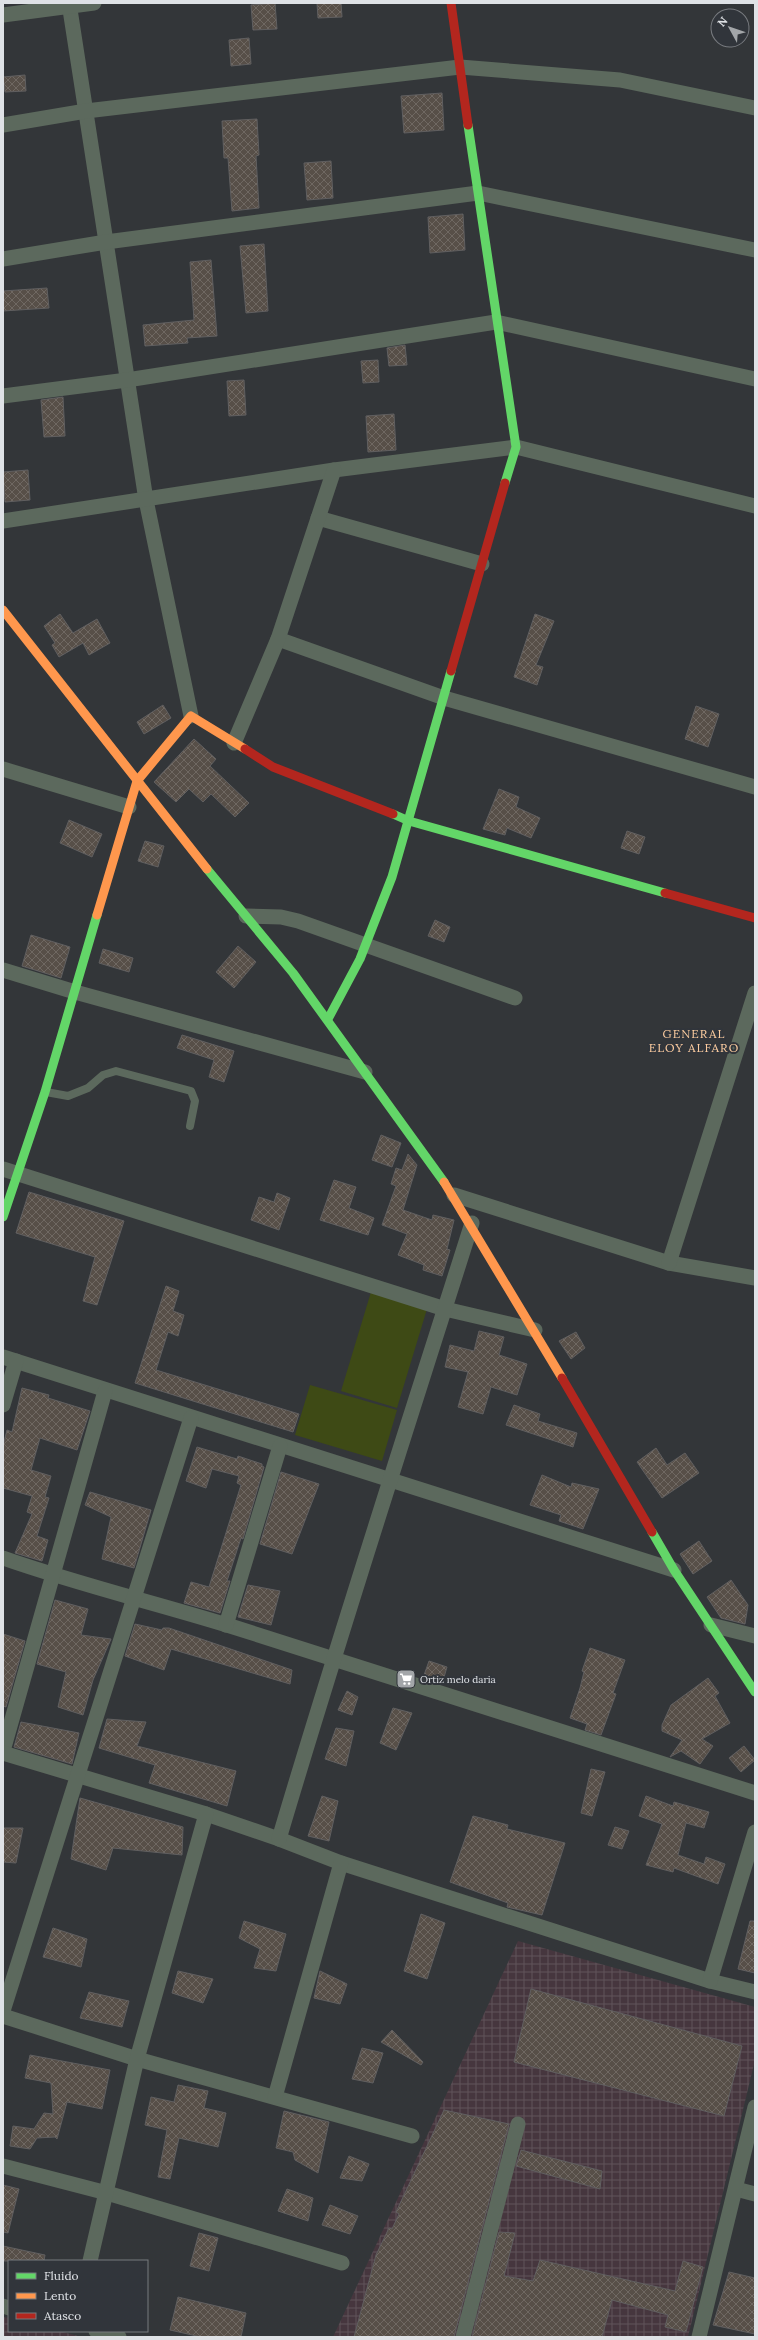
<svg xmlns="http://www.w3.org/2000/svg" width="758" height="2340" viewBox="0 0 758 2340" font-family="Lora,serif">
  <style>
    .industrial { fill: url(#industrial-grid) }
    .grass { fill: #3e4a15 }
    .building { fill: url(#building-cross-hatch); stroke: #605f60 }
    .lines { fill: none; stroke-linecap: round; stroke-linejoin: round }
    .lane { stroke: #5c695d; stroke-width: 8 }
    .street { stroke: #5c695d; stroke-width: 15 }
    .fast { stroke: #63d668; stroke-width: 9 }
    .slow { stroke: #ff974d; stroke-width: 9 }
    .jam { stroke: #b3261e; stroke-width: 9 }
    .labels { text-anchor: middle; stroke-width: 4; stroke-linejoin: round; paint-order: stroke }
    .poi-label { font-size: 10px; fill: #dfe2e6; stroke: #31353b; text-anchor: start }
    .quarter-label { font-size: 12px; letter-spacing: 1px; fill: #fccc9f; stroke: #31353b }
  </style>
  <defs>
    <pattern id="industrial-grid" width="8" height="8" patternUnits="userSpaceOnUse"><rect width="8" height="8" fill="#46363e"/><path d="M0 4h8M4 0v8" fill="none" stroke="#60535a"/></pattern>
    <pattern id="building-cross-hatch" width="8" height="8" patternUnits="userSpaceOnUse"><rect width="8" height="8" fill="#574f48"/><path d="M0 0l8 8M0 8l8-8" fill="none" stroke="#6f6862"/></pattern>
  </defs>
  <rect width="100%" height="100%" fill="#333639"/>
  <g class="industrial">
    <path d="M518,1941l237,66v53l-67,277h-355z"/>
    <path d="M3,2317l6,1v13h50l23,6h-79z"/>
  </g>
  <g class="grass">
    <path d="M371,1292l56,17 -30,99 -56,-17z"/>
    <path d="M310,1385l87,25 -15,51 -87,-26z"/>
  </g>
  <g class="building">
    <path d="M275,3l2,26 -24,1 -2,-25z"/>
    <path d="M317,3h24l1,14 -24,1z"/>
    <path d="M249,38l2,26 -20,2 -2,-26z"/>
    <path d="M25,75l1,16 -21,1 -2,-15z"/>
    <path d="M442,93l2,37 -40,3 -3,-37z"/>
    <path d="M257,119l2,36 -3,1 3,52 -27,3 -4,-53h-4l-2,-37z"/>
    <path d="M331,161l2,37 -26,2 -3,-37z"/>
    <path d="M463,214l2,36 -35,3 -2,-36z"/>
    <path d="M264,244l4,67 -22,2 -6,-67z"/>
    <path d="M211,260l6,76 -30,2 1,5 -43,3 -2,-21 51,-5 -4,-58z"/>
    <path d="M47,288l2,20 -46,3v-20z"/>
    <path d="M405,345l2,20 -18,1 -2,-18z"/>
    <path d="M378,360l1,22 -16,1 -2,-22z"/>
    <path d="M244,380l2,35 -17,1 -2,-35z"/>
    <path d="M63,397l2,39 -21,1 -3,-37z"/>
    <path d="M394,414l2,36 -28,2 -2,-36z"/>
    <path d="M28,470l2,30 -25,2 -2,-30z"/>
    <path d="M60,614l13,19 24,-14 13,24 -21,12 -6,-12 -24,14 -7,-12 3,-2 -11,-17z"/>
    <path d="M535,614l19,7 -18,44 7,2 -6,18 -23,-8z"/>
    <path d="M163,705l8,13 -27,16 -7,-12z"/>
    <path d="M696,706l23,8 -11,33 -23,-8z"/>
    <path d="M194,739l22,20 -6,7 39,37 -14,14 -24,-23 -8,8 -14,-13 -13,13 -22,-20z"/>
    <path d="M499,789l20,8 -3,10 24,11 -9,20 -24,-10 -2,7 -22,-6z"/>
    <path d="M69,820l33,14 -10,23 -32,-14z"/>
    <path d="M627,831l18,6 -6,17 -18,-6z"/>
    <path d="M145,841l19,5 -6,21 -20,-6z"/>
    <path d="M435,920l15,7 -6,15 -16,-6z"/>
    <path d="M31,935l39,12 -9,31 -39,-12z"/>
    <path d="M238,946l18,16 -22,26 -18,-16z"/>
    <path d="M103,949l30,9 -4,14 -30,-9z"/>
    <path d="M182,1035l52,16 -10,31 -15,-5 5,-17 -37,-12z"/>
    <path d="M381,1135l20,8 -9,24 -20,-7z"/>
    <path d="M408,1154l9,11 -14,45 29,10 1,-5 21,5 -7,29 3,1 -8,26 -19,-6 1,-5 -26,-10 9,-21 -25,-9 14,-39 -5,-2 5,-16 6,2z"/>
    <path d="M334,1180l22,7 -7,21 25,10 -6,17 -48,-15z"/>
    <path d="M29,1192l95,29 -27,84 -14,-4 12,-44 -79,-24z"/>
    <path d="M277,1193l13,5 -11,32 -28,-10 8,-23 15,5z"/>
    <path d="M166,1286l13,5 -6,20 11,4 -6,21 -10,-4 -12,38 143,44 -6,18 -158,-49z"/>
    <path d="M479,1331l25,6 -5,18 28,9 -10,31 -26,-8 -8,27 -25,-7 10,-35 -23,-5 5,-22 24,6z"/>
    <path d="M576,1332l9,16 -14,11 -12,-18z"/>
    <path d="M22,1388l27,7 -1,3 42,13 -13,39 -37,-12 -9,32 20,6 -6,21 4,1 -12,38 11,4 -6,21 -27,-8 17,-39 -5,-2 5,-16 -29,-8v-42l4,-16 5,2z"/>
    <path d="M514,1405l26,9 -2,7 39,12 -4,14 -67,-22z"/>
    <path d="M197,1447l40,12 1,-3 24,8v2l2,1 -21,72 -2,-1 -14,43h3l-10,32 -36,-10 7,-21 18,5 32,-102 -4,-2 2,-7 -27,-7 -6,19 -20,-7z"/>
    <path d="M656,1448l11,17 18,-12 14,20 -37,25 -25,-36z"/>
    <path d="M281,1472l38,12 -27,70 -32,-10z"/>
    <path d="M542,1475l29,12 1,-4 27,6 -16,40 -24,-8 2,-6 -31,-10z"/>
    <path d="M90,1492l61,18 -17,58 -32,-9 9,-42 -26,-12z"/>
    <path d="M699,1541l13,20 -19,13 -13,-20z"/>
    <path d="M731,1580l17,25 -3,19 -24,-6 -14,-21z"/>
    <path d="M248,1585l32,6 -9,34 -33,-8z"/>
    <path d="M55,1600l33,9 -7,26 30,4 -18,41 -10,35 -25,-8 8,-35 -29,-8z"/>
    <path d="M135,1624l27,6 1,-2h6l123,42 -2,14 -119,-35 -7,21 -39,-14z"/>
    <path d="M3,1634l22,7 -19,66 -3,-1z"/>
    <path d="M590,1648l35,12 -12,33 3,1 -15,41 -16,-5 2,-6 -17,-6 10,-30 4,-16 -2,-1z"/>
    <path d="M429,1661l18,6 -5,17 -19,-6z"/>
    <path d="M708,1678l11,15 -4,3 15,27 -28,16 11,7 -13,18 -19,-13 -11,6 12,-17 -20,-9v-6l9,-20z"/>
    <path d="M347,1691l11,6 -6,18 -14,-5z"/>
    <path d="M393,1708l19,5 -16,37 -16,-7z"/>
    <path d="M107,1719l39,3 -9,24 99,25 -9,35 -78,-23 6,-18 -56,-17z"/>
    <path d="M21,1722l58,11 -7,31 -58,-17z"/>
    <path d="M336,1728l18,3 -8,35 -21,-7z"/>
    <path d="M744,1746l11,14 -14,12 -12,-14z"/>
    <path d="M591,1769l14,3 -13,44 -11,-3z"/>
    <path d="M322,1796l16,5 -9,40 -21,-5z"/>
    <path d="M646,1796l27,10 1,-4 35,10 -5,16 -18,-5 -8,32 26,9 2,-7 19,7 -7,20 -44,-16 -1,4 -27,-7 16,-41 -23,-8z"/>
    <path d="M80,1798l103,29 -1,28 -69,-7 -7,22 -35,-11z"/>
    <path d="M473,1816l35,9 -1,4 58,14 -23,72 -35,-8 1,-4 -58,-21z"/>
    <path d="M615,1827l14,4 -7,18 -14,-4z"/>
    <path d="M3,1828h20l-7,35 -13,-1z"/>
    <path d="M421,1914l24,9 -18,56 -23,-8z"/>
    <path d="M244,1921l42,13 -10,37 -22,-3 6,-19 -21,-11z"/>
    <path d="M750,1921h5v52l-17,-4z"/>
    <path d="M53,1928l34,11 -6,28 -38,-10z"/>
    <path d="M178,1971l35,8 -10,24 -31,-10z"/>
    <path d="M320,1971l27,13 -7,20 -26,-6z"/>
    <path d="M531,1989l211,57 -18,70 -210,-54z"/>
    <path d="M89,1992l40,9 -7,26 -42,-9z"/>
    <path d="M392,2030l31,32 -2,3 -40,-23z"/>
    <path d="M362,2048l21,5 -10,30 -21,-4z"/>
    <path d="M30,2055l80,15 -8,39 -35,-7 -10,37 -2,-2 -18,1 -7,11 -20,-3 3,-20 21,3 10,-16 9,1 -2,-31 -26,-5z"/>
    <path d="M178,2085l30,6 -4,17 22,5 -8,34 -39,-9 -9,41 -12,-2 9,-47 -22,-5 6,-28 23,5z"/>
    <path d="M444,2110l65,14 -55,213h-100l22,-82 13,-27 3,1 7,-15 -3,-2z"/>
    <path d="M284,2111l45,11 -11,51 -23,-13 -2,-8 -17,-4z"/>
    <path d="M521,2150l81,21 -2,18 -84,-23z"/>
    <path d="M349,2156l20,8 -7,17 -22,-3z"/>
    <path d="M3,2185l16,4 -11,44 -5,-1z"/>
    <path d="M287,2189l26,9 -5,23 -30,-10z"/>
    <path d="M330,2205l28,11 -8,18 -28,-9z"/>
    <path d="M499,2232l16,1 -11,43 29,5 7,-21 135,31 8,-30 20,6 -17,65 -21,-5 3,-12 -56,-15 -10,37h-130z"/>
    <path d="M199,2233l19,5 -9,33 -19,-5z"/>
    <path d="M3,2246l42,9 -1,6h-41z"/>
    <path d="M729,2272l26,6v56l-42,-9z"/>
    <path d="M178,2297l68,16 -5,24h-40l-31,-7z"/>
  </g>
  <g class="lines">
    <path class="lane" d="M46,1092l22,4 20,-8 15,-13 13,-4 75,20 4,10 -5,25"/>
    <g class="street">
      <path d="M69,3l77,497 45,216"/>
      <path d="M3,15l91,-12"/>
      <path d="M3,125l83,-14 374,-44 160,13 135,28"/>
      <path d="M3,259l103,-17 372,-49 277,57"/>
      <path d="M3,396l124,-16 369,-58 259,57"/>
      <path d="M318,518l164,46"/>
      <path d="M3,521l331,-51 182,-23 239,59"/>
      <path d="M278,639l166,59 311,89"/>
      <path d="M234,743l44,-104 56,-169"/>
      <path d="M3,769l126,38"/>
      <path d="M246,916l35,1 17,4 217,77"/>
      <path d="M3,970l72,22 290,80"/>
      <path d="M3,1169l442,140 90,21"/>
      <path d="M454,1195l215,68 86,15"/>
      <path d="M669,1263l86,-270"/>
      <path d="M3,1357l671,213"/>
      <path d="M3,1405l13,-44"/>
      <path d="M3,1558c74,26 149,44 224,67 176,56 352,112 528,168"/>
      <path d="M226,1625l54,-179"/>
      <path d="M711,1625l44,11"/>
      <path d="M3,1751l102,-360"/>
      <path d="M3,1753l203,61 73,25 62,24 369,118 45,11"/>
      <path d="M279,1839c61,-206 128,-411 193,-616"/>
      <path d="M710,1981l45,-149"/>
      <path d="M3,2011l188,-593"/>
      <path d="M3,2016l134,43 275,77"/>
      <path d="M275,2097l66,-234"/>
      <path d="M3,2166l104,27 235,70"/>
      <path d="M736,2189l19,5"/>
      <path d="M90,2261l47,-202 69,-245"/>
      <path d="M3,2306l6,2"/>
      <path d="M96,2331l23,6"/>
      <path d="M463,2337l55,-213"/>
      <path d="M699,2337l56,-230"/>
    </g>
    <g class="fast">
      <path d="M468,125l48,322 -11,36"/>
      <path d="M393,814l16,7 256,72"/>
      <path d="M207,869l86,104 151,209"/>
      <path d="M328,1019l32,-60 32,-82 59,-206"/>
      <path d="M3,1217l42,-125 52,-177"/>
      <path d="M652,1532l22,38 81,122"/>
    </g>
    <g class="slow">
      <path d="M3,610l204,259"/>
      <path d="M97,915l40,-134 54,-65 54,33"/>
      <path d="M444,1182l118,196"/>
    </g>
    <g class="jam">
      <path d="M451,3l17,122"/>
      <path d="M451,671l54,-188"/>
      <path d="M245,749l28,18 120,47"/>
      <path d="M665,893l90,25"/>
      <path d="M562,1378l90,154"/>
    </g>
  </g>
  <defs>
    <symbol id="supermarket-square" viewBox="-11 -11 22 22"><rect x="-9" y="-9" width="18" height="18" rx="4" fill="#a3a6a9" stroke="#31353b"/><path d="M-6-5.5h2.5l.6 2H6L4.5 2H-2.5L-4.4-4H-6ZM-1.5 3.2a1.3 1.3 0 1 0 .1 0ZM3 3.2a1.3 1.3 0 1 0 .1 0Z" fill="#fff"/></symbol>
  </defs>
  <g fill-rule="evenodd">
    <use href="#supermarket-square" x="395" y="1668" width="22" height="22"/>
  </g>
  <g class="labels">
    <g class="poi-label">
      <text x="420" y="1683">Ortiz melo daria</text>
    </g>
    <g class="quarter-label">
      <text x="694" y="1038">GENERAL<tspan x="694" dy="14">ELOY ALFARO</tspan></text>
    </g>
  </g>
  <rect width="758" height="2340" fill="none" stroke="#dfe2e6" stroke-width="8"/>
  <rect x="8" y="2260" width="140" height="72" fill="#31353b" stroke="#777a7f"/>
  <rect x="16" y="2273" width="20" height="6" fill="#63d668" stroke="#777a7f"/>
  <text x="44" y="2280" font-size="12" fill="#dfe2e6">Fluido</text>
  <rect x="16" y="2293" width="20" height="6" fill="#ff974d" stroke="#777a7f"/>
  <text x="44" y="2300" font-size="12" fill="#dfe2e6">Lento</text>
  <rect x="16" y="2313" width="20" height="6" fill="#b3261e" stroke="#777a7f"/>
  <text x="44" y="2320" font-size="12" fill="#dfe2e6">Atasco</text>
  <g transform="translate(730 28) rotate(310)"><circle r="19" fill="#31353b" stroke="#777a7f"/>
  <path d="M0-3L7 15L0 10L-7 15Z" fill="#a3a6a9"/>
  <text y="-6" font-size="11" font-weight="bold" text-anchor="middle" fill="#dfe2e6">N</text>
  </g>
</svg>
